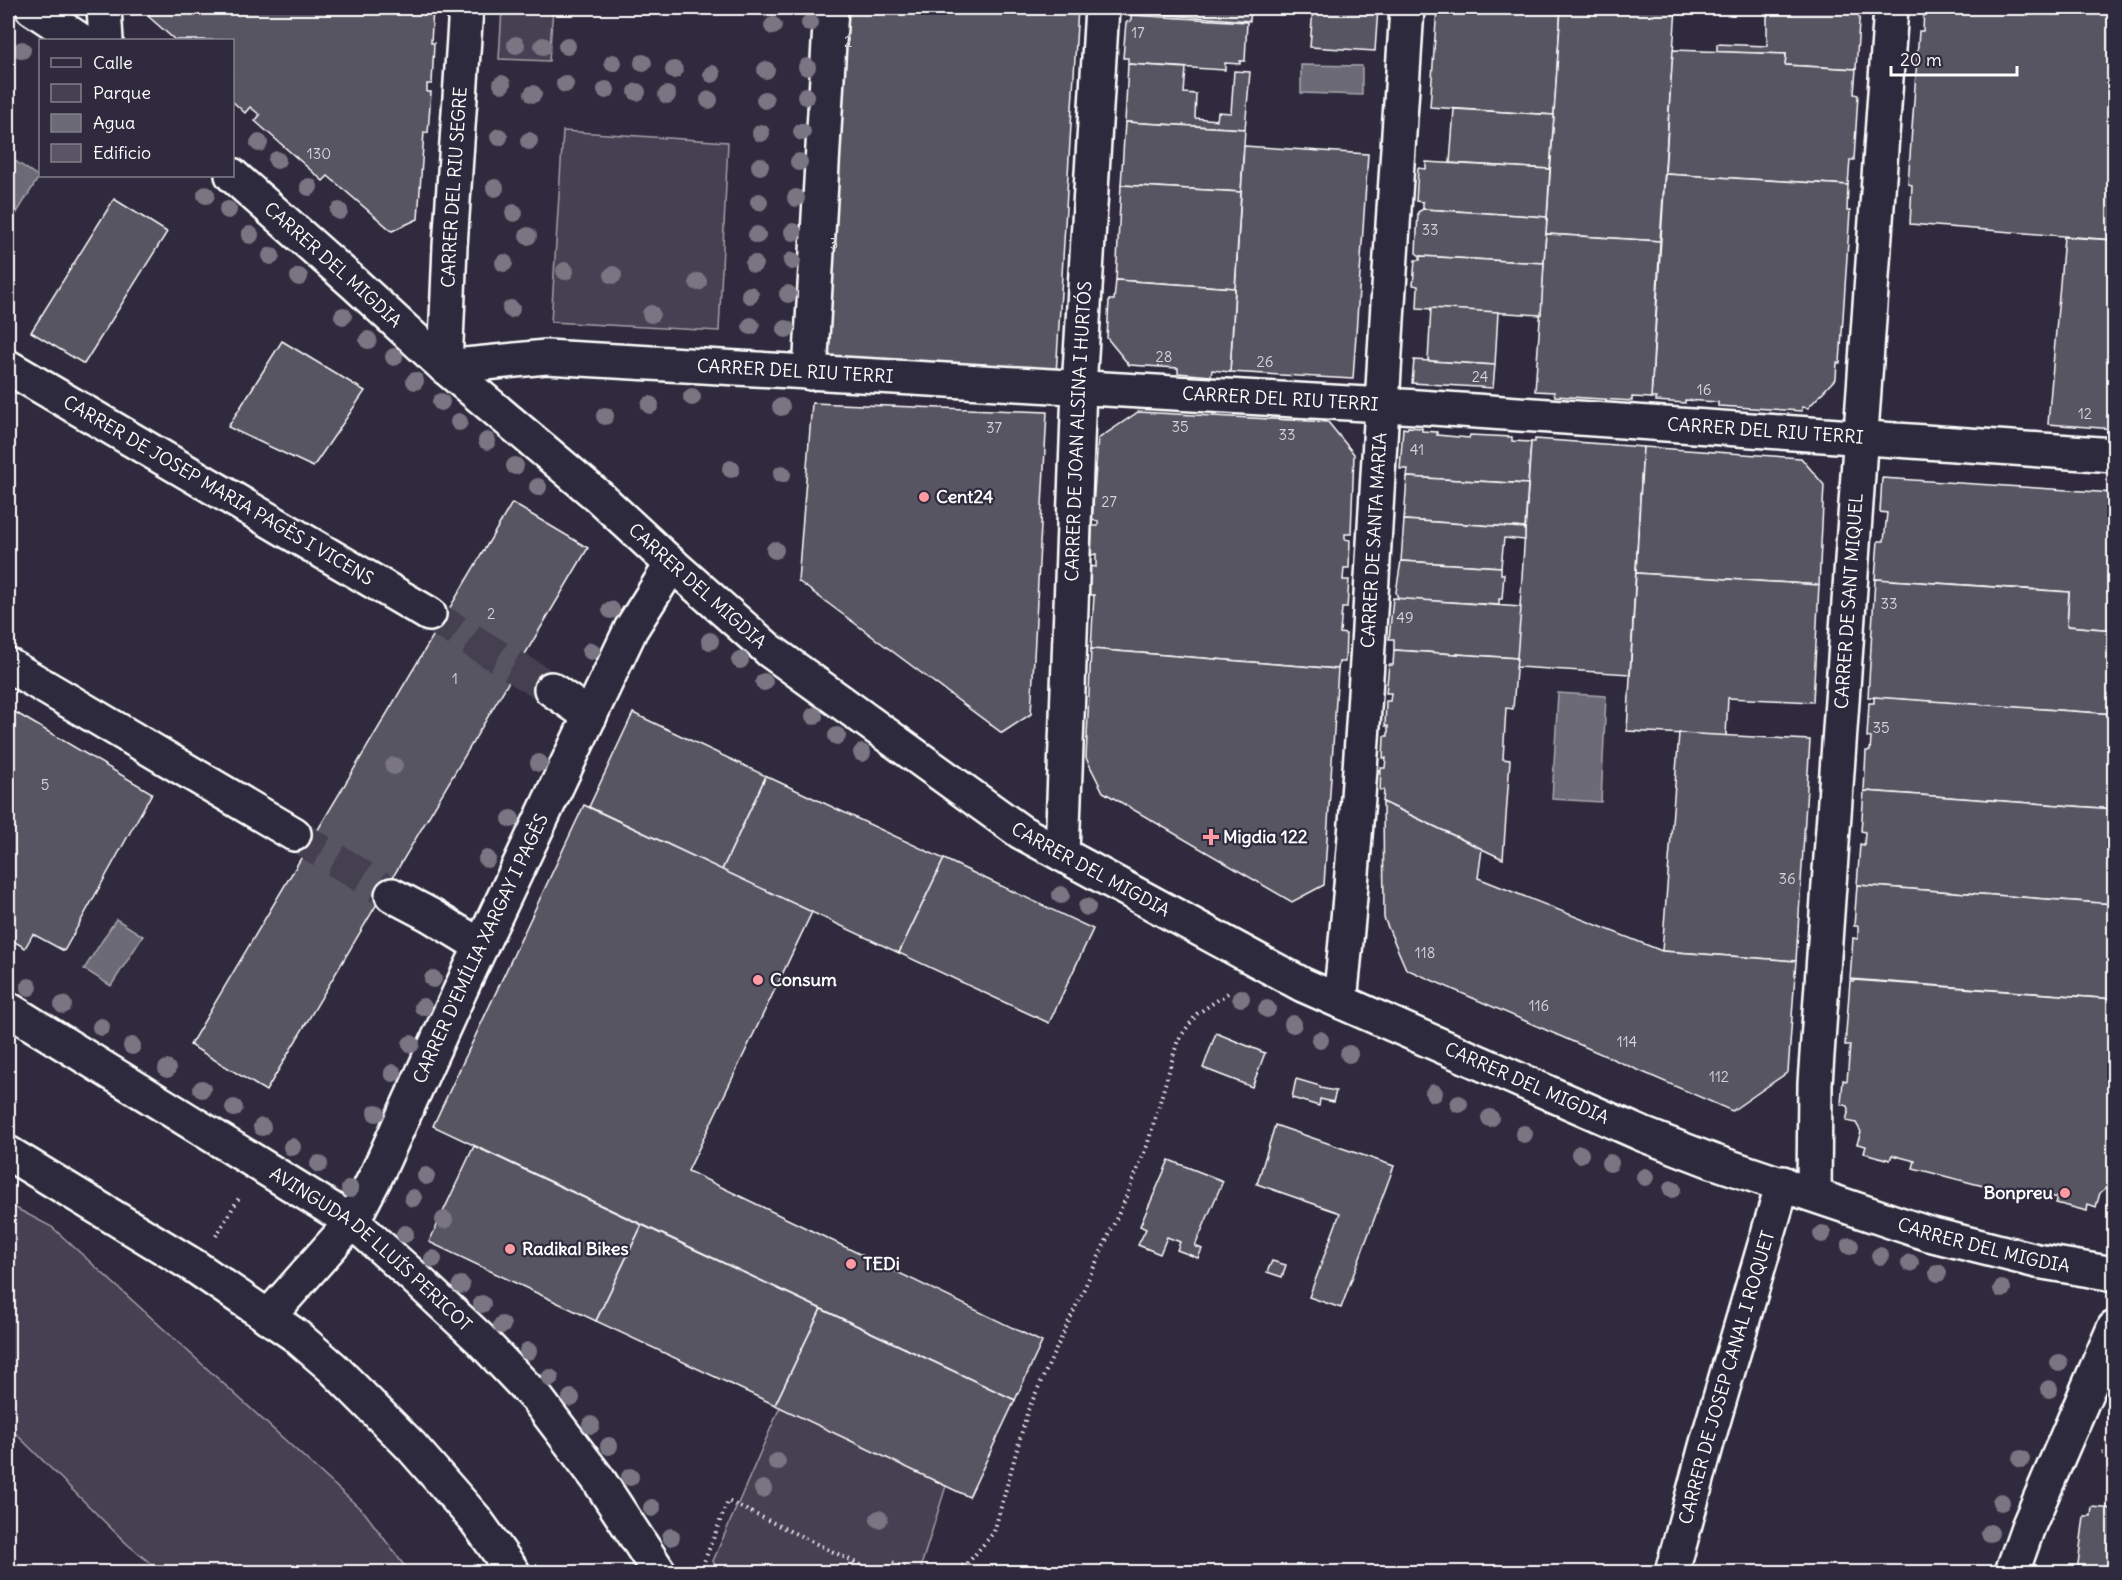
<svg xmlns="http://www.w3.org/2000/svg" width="2122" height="1580" viewBox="0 0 2122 1580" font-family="Delius,sans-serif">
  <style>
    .green { fill: #464152; stroke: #a2a0a8; stroke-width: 1.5 }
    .water { fill: #6d6a77; stroke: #a7a6ad; stroke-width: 1.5 }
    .building { fill: #595564; stroke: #fff; stroke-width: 1.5 }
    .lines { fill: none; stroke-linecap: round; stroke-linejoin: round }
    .minor-tunnel { stroke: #443f50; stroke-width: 33; stroke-dasharray: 33 16; stroke-linecap: butt }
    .minor-casing { stroke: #fff; stroke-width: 38 }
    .path { stroke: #fff; stroke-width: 4; stroke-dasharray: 1.5 4.5; stroke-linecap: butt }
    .minor { stroke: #2f2a3d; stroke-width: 33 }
    .tree { fill: #797582 }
    .poi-dot { fill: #ff9aa2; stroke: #2f2a3d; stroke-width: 2 }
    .labels { text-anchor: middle; stroke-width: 4.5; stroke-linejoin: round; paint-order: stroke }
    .number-label { font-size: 15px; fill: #d6d4d8 }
    .street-label { font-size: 18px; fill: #fff; stroke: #2f2a3d }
    .poi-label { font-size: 18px; font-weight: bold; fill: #fff; stroke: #2f2a3d; text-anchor: start }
  </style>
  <rect width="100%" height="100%" fill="#2f2a3d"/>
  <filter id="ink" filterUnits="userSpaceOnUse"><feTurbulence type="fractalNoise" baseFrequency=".0167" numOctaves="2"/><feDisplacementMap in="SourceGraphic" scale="12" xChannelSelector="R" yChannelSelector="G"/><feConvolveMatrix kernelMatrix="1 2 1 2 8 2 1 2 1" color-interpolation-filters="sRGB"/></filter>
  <g filter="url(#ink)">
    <g class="green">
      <path d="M502,8h51l-4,53 -50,-2z"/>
      <path d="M563,131l165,11 -9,189 -168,-9z"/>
      <path d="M8,1204l44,23 313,286 44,59h-248l-34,-28 -119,-118z"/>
      <path d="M780,1407l166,79 -25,80 4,6h-207l-5,-11z"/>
    </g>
    <g class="water">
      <path d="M1301,65l61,1v29l-61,-2z"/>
      <path d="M8,156l31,21 -31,50z"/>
      <path d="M1558,693l48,3 -5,106 -49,-3z"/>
      <path d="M116,919l27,17 -32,50 -27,-17z"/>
    </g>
    <g class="building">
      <path d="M149,8h284l-2,35h3l-2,41h-5v8h4l-3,41 -4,-1 -6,87 -26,12 -64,-55 -5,5 -68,-60 5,-6 -10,-8 -5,6 -13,-12v-61h-57l-26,-23z"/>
      <path d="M842,8h236l-22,367 -238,-15z"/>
      <path d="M1130,8h121l-1,13 -120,-9z"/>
      <path d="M1254,8h25l-1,2 -24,-1z"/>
      <path d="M1313,8h65l-3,43 -65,-4z"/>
      <path d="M1437,8h124l-7,107 -124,-8z"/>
      <path d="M1561,8h115l-16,233 -114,-7z"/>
      <path d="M1767,8h93l-4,61 -71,-4 1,-11 -69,-2v-8l50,2z"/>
      <path d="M1924,8h190v232l-204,-16 2,-39 -4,-1 11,-153h4z"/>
      <path d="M1131,15l116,7 -2,39h-5v3l-15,-1v7l-97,-6v-6h-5l3,-36 5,-1z"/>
      <path d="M1673,50l113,4 -1,11 71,4 -2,25 4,1 -4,65h-4l-2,25 -183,-11z"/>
      <path d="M1128,64l58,4 -2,25 12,1 -1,24 22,2 1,-8 13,1 3,-42 16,1 -5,57 -120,-7z"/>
      <path d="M1454,109l100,6 -4,54 -100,-6z"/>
      <path d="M1125,122l120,7 -4,63 -120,-7z"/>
      <path d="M1244,146l124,8 -15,225 -123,-7z"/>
      <path d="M1426,162l124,7 -3,48 -124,-8v-7l-7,-1 2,-33 8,1z"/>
      <path d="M1665,174l183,11 -1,26h3l-10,152h-3l-1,15 -28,30 -6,-1v4l-84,-5v-4l-33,-2v3l-29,-2v-3h-5z"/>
      <path d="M1121,185l120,7 -6,96 -119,-8z"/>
      <path d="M114,199l53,33 -83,132 -53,-32z"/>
      <path d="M1423,209l124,8 -3,46 -124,-7 -4,-3 2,-41z"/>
      <path d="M1546,234l114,7 -9,157 -19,-1v4l-77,-5 -1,-4 -19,-1z"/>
      <path d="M2064,237l50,3v189l-66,-5z"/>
      <path d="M1420,256l124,7 -3,52 -124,-7 1,-22 -5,-1 2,-25h5z"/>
      <path d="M1116,280l119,8 -5,84 -18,-2 -1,6 -33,-3v-5l-49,-3 -22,-27 2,-38h5z"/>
      <path d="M1431,308l67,4 -3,53 -67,-4z"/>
      <path d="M282,341l83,50 -52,76 -85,-40z"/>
      <path d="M1414,360l81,5 -2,23 -81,-5z"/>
      <path d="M812,403l235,9 -16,302 -29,19 -204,-152z"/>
      <path d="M1138,412l190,10 26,32 -3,80h-6v5l5,1 -1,28h-5l-1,12h6l-2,28h-5l-2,25 6,1 -1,28h-6l-1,7 -247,-20 3,-54h-6l2,-29 6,1v-13l-5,1 1,-29h6v-5l-6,-1 6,-81z"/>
      <path d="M1408,427l14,1v3l15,1v3l32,3 1,-3 42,2v4l19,1 -3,42 -121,-7 1,-8h-8l3,-41 4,1z"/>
      <path d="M1535,439l108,8 -13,227 -114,-7 15,-225h4z"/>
      <path d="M1643,447l158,11 23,27 -5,100 -183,-12z"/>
      <path d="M1407,477l121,7 -3,44 -121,-8z"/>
      <path d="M1882,478l232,15v137l-47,-4 2,-34 -194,-13 3,-38h6l3,-28 -7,-1z"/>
      <path d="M512,503l76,45 -322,543 -76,-46z"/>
      <path d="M1404,520l121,8v12l-21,-2 -3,29 -100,-6z"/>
      <path d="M1401,561l100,6v7h3l-2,25h-3v6l-101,-6 -2,-7z"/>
      <path d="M1636,573l183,12 -6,117 -85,-4 -2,38 -99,-5z"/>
      <path d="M1875,579l194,13 -2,34 47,4v84l-246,-17z"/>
      <path d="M1393,598l128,9 -4,51 -123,-8v-11h-5z"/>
      <path d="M1091,649l247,20 -14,216 -32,17 -189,-110 -17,-34z"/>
      <path d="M1394,650l123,8 -4,51 -7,-1 -3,51 7,1 -7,99 -120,-57 1,-12h-4l1,-22h4l1,-10h-3l1,-22h4v-10h-3l1,-25h4l1,-8h-5l3,-28h4z"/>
      <path d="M1874,697l240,17v95l-250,-18 2,-40h4l1,-13 -4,-1 2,-34h5z"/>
      <path d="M8,708l144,85 -88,158 -31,-17 -8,14 -17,-10v-176l4,-8 -4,-2z"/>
      <path d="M633,713l133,63 -44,94 -133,-63z"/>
      <path d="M1679,733l131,7 -14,221 -134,-10z"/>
      <path d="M766,776l178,83 -45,94 -177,-83z"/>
      <path d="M1864,791l250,18v95l-257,-19 3,-41 4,1 1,-13 -4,-1z"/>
      <path d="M1383,802l99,47 -4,29 184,73 134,10 -8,111 -56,39 -326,-142 -22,-51z"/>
      <path d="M584,805l228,107 -124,259 354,171 -27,58 -582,-274z"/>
      <path d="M944,859l149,70 -44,94 -150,-70z"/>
      <path d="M1857,885l257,19v95l-264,-20 3,-41 5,1v-13h-4z"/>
      <path d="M1854,980l260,19v190l-7,-2 -7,6 -4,14 -8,-3 -1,7 -31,-8 2,-5 -27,-6 -1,6 -117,-30 2,-7 -23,-6 -2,5 -26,-7 2,-7 -9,-2 4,-12 -5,-9 -10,-2 3,-12 -1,-3 -7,-2 2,-24 4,1 3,-36h-5l5,-64h4z"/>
      <path d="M1216,1033l49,20 -13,34 -49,-19z"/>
      <path d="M1296,1079l24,7v2l16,3 -3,11 -13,-3 -1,7 -27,-8z"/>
      <path d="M1275,1125l119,41 -53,142 -32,-11 31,-84 -83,-29z"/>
      <path d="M474,1146l168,79 -46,96 -167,-79z"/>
      <path d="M1169,1160l54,21 -28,65 7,3 -4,9 -21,-8 3,-8 -13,-5 -7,17 -22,-9 8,-16 -6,-3z"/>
      <path d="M642,1225l179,84 -46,96 -179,-84z"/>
      <path d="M1272,1261l14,4 -4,12 -15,-5z"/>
      <path d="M821,1309l194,91 -46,97 -194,-92z"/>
      <path d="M2092,1507l22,2v63h-37l7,-56h7z"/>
    </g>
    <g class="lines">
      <g class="minor-tunnel">
        <path d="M429,614l122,75"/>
        <path d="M294,834l98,61"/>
      </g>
      <defs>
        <g id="minor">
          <path d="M32,8l48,32"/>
          <path d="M104,8l2,32"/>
          <path id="s1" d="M232,175l123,109 90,83 153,129 68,63 103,91 252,182 282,153 339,149 70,27 217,73 108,27 77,13"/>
          <path id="s2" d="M8,367l421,247"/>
          <path id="s3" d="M445,367l101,-10 872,50 696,48"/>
          <path id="s4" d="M445,367l5,-121 16,-238"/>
          <path d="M810,373l21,-365"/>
          <path d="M8,665l286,169"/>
          <path d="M551,689l39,27"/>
          <path id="s5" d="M1062,854l17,-466 23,-380"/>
          <path d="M392,895l38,20 51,31"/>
          <path id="s6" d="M1340,1001c21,-198 30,-396 42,-594 7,-133 17,-266 25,-399"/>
          <path id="s7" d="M8,1009l346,214 60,54 66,62 58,61 60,79 61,93"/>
          <path d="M8,1153l186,113 101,69 38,33 78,78 64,73 38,53"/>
          <path id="s8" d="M1814,1194l1,-111 76,-1075"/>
          <path id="s9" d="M268,1317l84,-95 25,-48 88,-194 166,-351 41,-65"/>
          <path id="s10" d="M1672,1572l36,-133 75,-256"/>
          <path d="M2012,1572l16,-45 86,-199"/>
        </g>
      </defs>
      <use href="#minor" class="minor-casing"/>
      <g class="path">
        <path d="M216,1236l24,-40"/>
        <path d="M2102,1453l12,1"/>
        <path d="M700,1572l28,-71 147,71"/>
        <path d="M887,1572l5,-10 22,10"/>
        <path d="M945,1572l22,-8 27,-32 34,-122 96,-208 23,-56 31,-106 19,-26 31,-21"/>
      </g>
      <use href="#minor" class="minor"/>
    </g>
    <g class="tree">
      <circle cx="810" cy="23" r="9"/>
      <circle cx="773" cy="26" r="9"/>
      <circle cx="516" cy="45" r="9"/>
      <circle cx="543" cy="46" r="9"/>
      <circle cx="567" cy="46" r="9"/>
      <circle cx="22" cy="50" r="9"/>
      <circle cx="613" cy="63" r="9"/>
      <circle cx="643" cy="63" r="9"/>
      <circle cx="807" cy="67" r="9"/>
      <circle cx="674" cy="70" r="9"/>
      <circle cx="766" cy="70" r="9"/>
      <circle cx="712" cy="74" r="9"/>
      <circle cx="502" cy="84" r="9"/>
      <circle cx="565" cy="84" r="9"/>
      <circle cx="606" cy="90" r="9"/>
      <circle cx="637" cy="92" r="9"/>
      <circle cx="533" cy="94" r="9"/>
      <circle cx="667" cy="95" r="9"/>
      <circle cx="806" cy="96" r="9"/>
      <circle cx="709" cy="100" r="9"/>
      <circle cx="765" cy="100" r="9"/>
      <circle cx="802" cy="132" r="9"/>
      <circle cx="761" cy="133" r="9"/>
      <circle cx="499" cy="137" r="9"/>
      <circle cx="529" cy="141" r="9"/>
      <circle cx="259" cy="143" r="9"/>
      <circle cx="277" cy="160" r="9"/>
      <circle cx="799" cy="162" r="9"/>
      <circle cx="760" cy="166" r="9"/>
      <circle cx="309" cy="187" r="9"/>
      <circle cx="495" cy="188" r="9"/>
      <circle cx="206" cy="195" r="9"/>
      <circle cx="796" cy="198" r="9"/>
      <circle cx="759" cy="202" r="9"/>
      <circle cx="228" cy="210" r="9"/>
      <circle cx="339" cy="211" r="9"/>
      <circle cx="514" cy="213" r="9"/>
      <circle cx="793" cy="232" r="9"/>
      <circle cx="250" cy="235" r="9"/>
      <circle cx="757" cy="235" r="9"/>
      <circle cx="528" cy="236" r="9"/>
      <circle cx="271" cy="256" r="9"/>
      <circle cx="792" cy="261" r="9"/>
      <circle cx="504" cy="263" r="9"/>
      <circle cx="754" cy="264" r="9"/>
      <circle cx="565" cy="271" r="9"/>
      <circle cx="613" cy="275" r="9"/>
      <circle cx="299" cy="277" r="9"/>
      <circle cx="698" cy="282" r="9"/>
      <circle cx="788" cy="294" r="9"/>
      <circle cx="750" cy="295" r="9"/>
      <circle cx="511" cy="309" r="9"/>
      <circle cx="651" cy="314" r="9"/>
      <circle cx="343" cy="316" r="9"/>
      <circle cx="751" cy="326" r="9"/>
      <circle cx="786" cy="329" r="9"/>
      <circle cx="368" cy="340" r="9"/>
      <circle cx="394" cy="357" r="9"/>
      <circle cx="415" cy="381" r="9"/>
      <circle cx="692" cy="397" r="9"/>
      <circle cx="441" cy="402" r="9"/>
      <circle cx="650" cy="405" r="9"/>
      <circle cx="781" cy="407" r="9"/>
      <circle cx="605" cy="416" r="9"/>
      <circle cx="459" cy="422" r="9"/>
      <circle cx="487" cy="441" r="9"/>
      <circle cx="515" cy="466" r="9"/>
      <circle cx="731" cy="469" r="9"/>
      <circle cx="782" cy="474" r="9"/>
      <circle cx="538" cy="487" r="9"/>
      <circle cx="775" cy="550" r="9"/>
      <circle cx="611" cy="610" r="9"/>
      <circle cx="710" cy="641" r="9"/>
      <circle cx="591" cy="651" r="9"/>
      <circle cx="740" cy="660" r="9"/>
      <circle cx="764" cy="682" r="9"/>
      <circle cx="814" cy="716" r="9"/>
      <circle cx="837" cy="736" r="9"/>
      <circle cx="862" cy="753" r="9"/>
      <circle cx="539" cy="763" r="9"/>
      <circle cx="394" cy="766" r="9"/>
      <circle cx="511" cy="819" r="9"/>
      <circle cx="487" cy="859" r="9"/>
      <circle cx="1061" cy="895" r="9"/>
      <circle cx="1087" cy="907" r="9"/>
      <circle cx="433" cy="979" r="9"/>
      <circle cx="29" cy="987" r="9"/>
      <circle cx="1241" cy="998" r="9"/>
      <circle cx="63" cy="1005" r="9"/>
      <circle cx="423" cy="1007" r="9"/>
      <circle cx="1267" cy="1009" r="9"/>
      <circle cx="1293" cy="1024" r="9"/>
      <circle cx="101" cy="1027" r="9"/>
      <circle cx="1320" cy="1040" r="9"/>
      <circle cx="411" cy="1044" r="9"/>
      <circle cx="132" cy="1046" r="9"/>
      <circle cx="1349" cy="1054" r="9"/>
      <circle cx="167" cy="1069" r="9"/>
      <circle cx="393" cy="1073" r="9"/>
      <circle cx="202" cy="1089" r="9"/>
      <circle cx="1434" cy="1093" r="9"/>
      <circle cx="1459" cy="1104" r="9"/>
      <circle cx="234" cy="1108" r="9"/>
      <circle cx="376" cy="1113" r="9"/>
      <circle cx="1490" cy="1118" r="9"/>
      <circle cx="262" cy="1127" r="9"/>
      <circle cx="1524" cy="1134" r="9"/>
      <circle cx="292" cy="1147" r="9"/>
      <circle cx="1580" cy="1154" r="9"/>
      <circle cx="1610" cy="1163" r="9"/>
      <circle cx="319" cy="1164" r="9"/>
      <circle cx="426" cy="1176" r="9"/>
      <circle cx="1645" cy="1177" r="9"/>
      <circle cx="350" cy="1189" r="9"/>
      <circle cx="1672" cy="1189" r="9"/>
      <circle cx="413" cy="1198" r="9"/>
      <circle cx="444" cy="1220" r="9"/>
      <circle cx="405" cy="1234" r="9"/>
      <circle cx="1822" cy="1234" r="9"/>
      <circle cx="1850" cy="1246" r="9"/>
      <circle cx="1880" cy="1256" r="9"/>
      <circle cx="433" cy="1259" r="9"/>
      <circle cx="1910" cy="1263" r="9"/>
      <circle cx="1938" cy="1273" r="9"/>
      <circle cx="461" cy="1285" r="9"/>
      <circle cx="2002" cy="1289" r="9"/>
      <circle cx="482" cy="1304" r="9"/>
      <circle cx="502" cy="1325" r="9"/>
      <circle cx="528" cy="1351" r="9"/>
      <circle cx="2059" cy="1363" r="9"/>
      <circle cx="550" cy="1378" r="9"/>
      <circle cx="2049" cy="1389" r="9"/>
      <circle cx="571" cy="1398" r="9"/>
      <circle cx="591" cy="1425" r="9"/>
      <circle cx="609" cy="1446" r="9"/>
      <circle cx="2021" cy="1459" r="9"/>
      <circle cx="777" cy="1462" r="9"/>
      <circle cx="630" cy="1477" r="9"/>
      <circle cx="763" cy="1489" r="9"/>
      <circle cx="2001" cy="1502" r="9"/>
      <circle cx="652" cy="1508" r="9"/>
      <circle cx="879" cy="1519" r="9"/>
      <circle cx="1990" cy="1533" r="9"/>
      <circle cx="671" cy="1537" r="9"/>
    </g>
  </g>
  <g class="poi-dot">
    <circle cx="924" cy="497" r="6"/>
    <path d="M1208 828h6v6h6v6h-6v6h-6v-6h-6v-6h6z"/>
    <circle cx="758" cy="980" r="6"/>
    <circle cx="2065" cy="1193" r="6"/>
    <circle cx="510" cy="1249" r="6"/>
    <circle cx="851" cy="1264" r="6"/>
  </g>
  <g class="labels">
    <g class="number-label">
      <text x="1138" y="38">17</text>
      <text x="848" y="47">2</text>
      <text x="319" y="159">130</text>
      <text x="1430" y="235">33</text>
      <text x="834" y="249">3</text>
      <text x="1164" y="362">28</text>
      <text x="1265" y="367">26</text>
      <text x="1480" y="382">24</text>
      <text x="1704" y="395">16</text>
      <text x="2085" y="419">12</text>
      <text x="1180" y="432">35</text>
      <text x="994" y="433">37</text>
      <text x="1287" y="440">33</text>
      <text x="1417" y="455">41</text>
      <text x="1109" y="507">27</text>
      <text x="1889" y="609">33</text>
      <text x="491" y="619">2</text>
      <text x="1405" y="623">49</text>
      <text x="455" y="684">1</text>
      <text x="1881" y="733">35</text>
      <text x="45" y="790">5</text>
      <text x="1787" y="884">36</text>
      <text x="1425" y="958">118</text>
      <text x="1539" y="1011">116</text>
      <text x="1627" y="1047">114</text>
      <text x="1719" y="1082">112</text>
    </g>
    <g class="street-label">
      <text dy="6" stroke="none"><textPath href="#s4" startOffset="180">CARRER DEL RIU SEGRE</textPath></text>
      <text dy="6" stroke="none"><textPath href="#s1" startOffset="135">CARRER DEL MIGDIA</textPath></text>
      <text dy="6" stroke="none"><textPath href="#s3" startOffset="351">CARRER DEL RIU TERRI</textPath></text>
      <text dy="6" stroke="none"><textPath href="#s3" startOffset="837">CARRER DEL RIU TERRI</textPath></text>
      <text dy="6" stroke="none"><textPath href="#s3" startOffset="1323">CARRER DEL RIU TERRI</textPath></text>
      <text dy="6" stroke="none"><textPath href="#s5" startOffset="423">CARRER DE JOAN ALSINA I HURTÓS</textPath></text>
      <text dy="6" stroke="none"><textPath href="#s2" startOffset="244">CARRER DE JOSEP MARIA PAGÈS I VICENS</textPath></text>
      <text dy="6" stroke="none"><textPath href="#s6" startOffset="462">CARRER DE SANTA MARIA</textPath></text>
      <text dy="6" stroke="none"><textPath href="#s1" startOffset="621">CARRER DEL MIGDIA</textPath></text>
      <text dy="6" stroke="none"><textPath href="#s8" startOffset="594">CARRER DE SANT MIQUEL</textPath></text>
      <text dy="6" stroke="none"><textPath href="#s1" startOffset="1107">CARRER DEL MIGDIA</textPath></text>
      <text dy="6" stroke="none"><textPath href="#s9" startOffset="429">CARRER D'EMÍLIA XARGAY I PAGÈS</textPath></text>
      <text dy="6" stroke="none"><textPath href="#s1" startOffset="1593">CARRER DEL MIGDIA</textPath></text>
      <text dy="6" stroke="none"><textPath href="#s1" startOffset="2079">CARRER DEL MIGDIA</textPath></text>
      <text dy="6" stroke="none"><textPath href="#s7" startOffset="436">AVINGUDA DE LLUÍS PERICOT</textPath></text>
      <text dy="6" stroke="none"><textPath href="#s10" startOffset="202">CARRER DE JOSEP CANAL I ROQUET</textPath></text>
    </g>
    <g class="poi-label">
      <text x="936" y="503">Cent24</text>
      <text x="1223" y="843">Migdia 122</text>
      <text x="770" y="986">Consum</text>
      <text x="2053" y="1199" text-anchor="end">Bonpreu</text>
      <text x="522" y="1255">Radikal Bikes</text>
      <text x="863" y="1270">TEDi</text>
    </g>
  </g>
  <rect width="2122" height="1580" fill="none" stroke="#2f2a3d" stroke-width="30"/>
  <rect x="15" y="15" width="2092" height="1550" fill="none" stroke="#fff" stroke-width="2" filter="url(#ink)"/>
  <rect x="39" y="39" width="195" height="138" fill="#2f2a3d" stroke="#827f8b" stroke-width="1.5"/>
  <rect x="51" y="58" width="30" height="9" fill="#2f2a3d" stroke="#827f8b" stroke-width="1.5"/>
  <text x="93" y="69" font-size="18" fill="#ffffff">Calle</text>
  <rect x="51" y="84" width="30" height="18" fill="#464152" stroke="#827f8b" stroke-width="1.5"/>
  <text x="93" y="99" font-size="18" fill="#ffffff">Parque</text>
  <rect x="51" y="114" width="30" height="18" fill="#6d6a77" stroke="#827f8b" stroke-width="1.5"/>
  <text x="93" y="129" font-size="18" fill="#ffffff">Agua</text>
  <rect x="51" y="144" width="30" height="18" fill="#595564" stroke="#827f8b" stroke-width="1.5"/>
  <text x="93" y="159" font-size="18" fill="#ffffff">Edificio</text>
  <path d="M1891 66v9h126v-9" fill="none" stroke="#ffffff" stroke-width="3"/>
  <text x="1900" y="66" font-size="18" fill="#ffffff" stroke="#2f2a3d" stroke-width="4.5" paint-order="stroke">20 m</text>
</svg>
